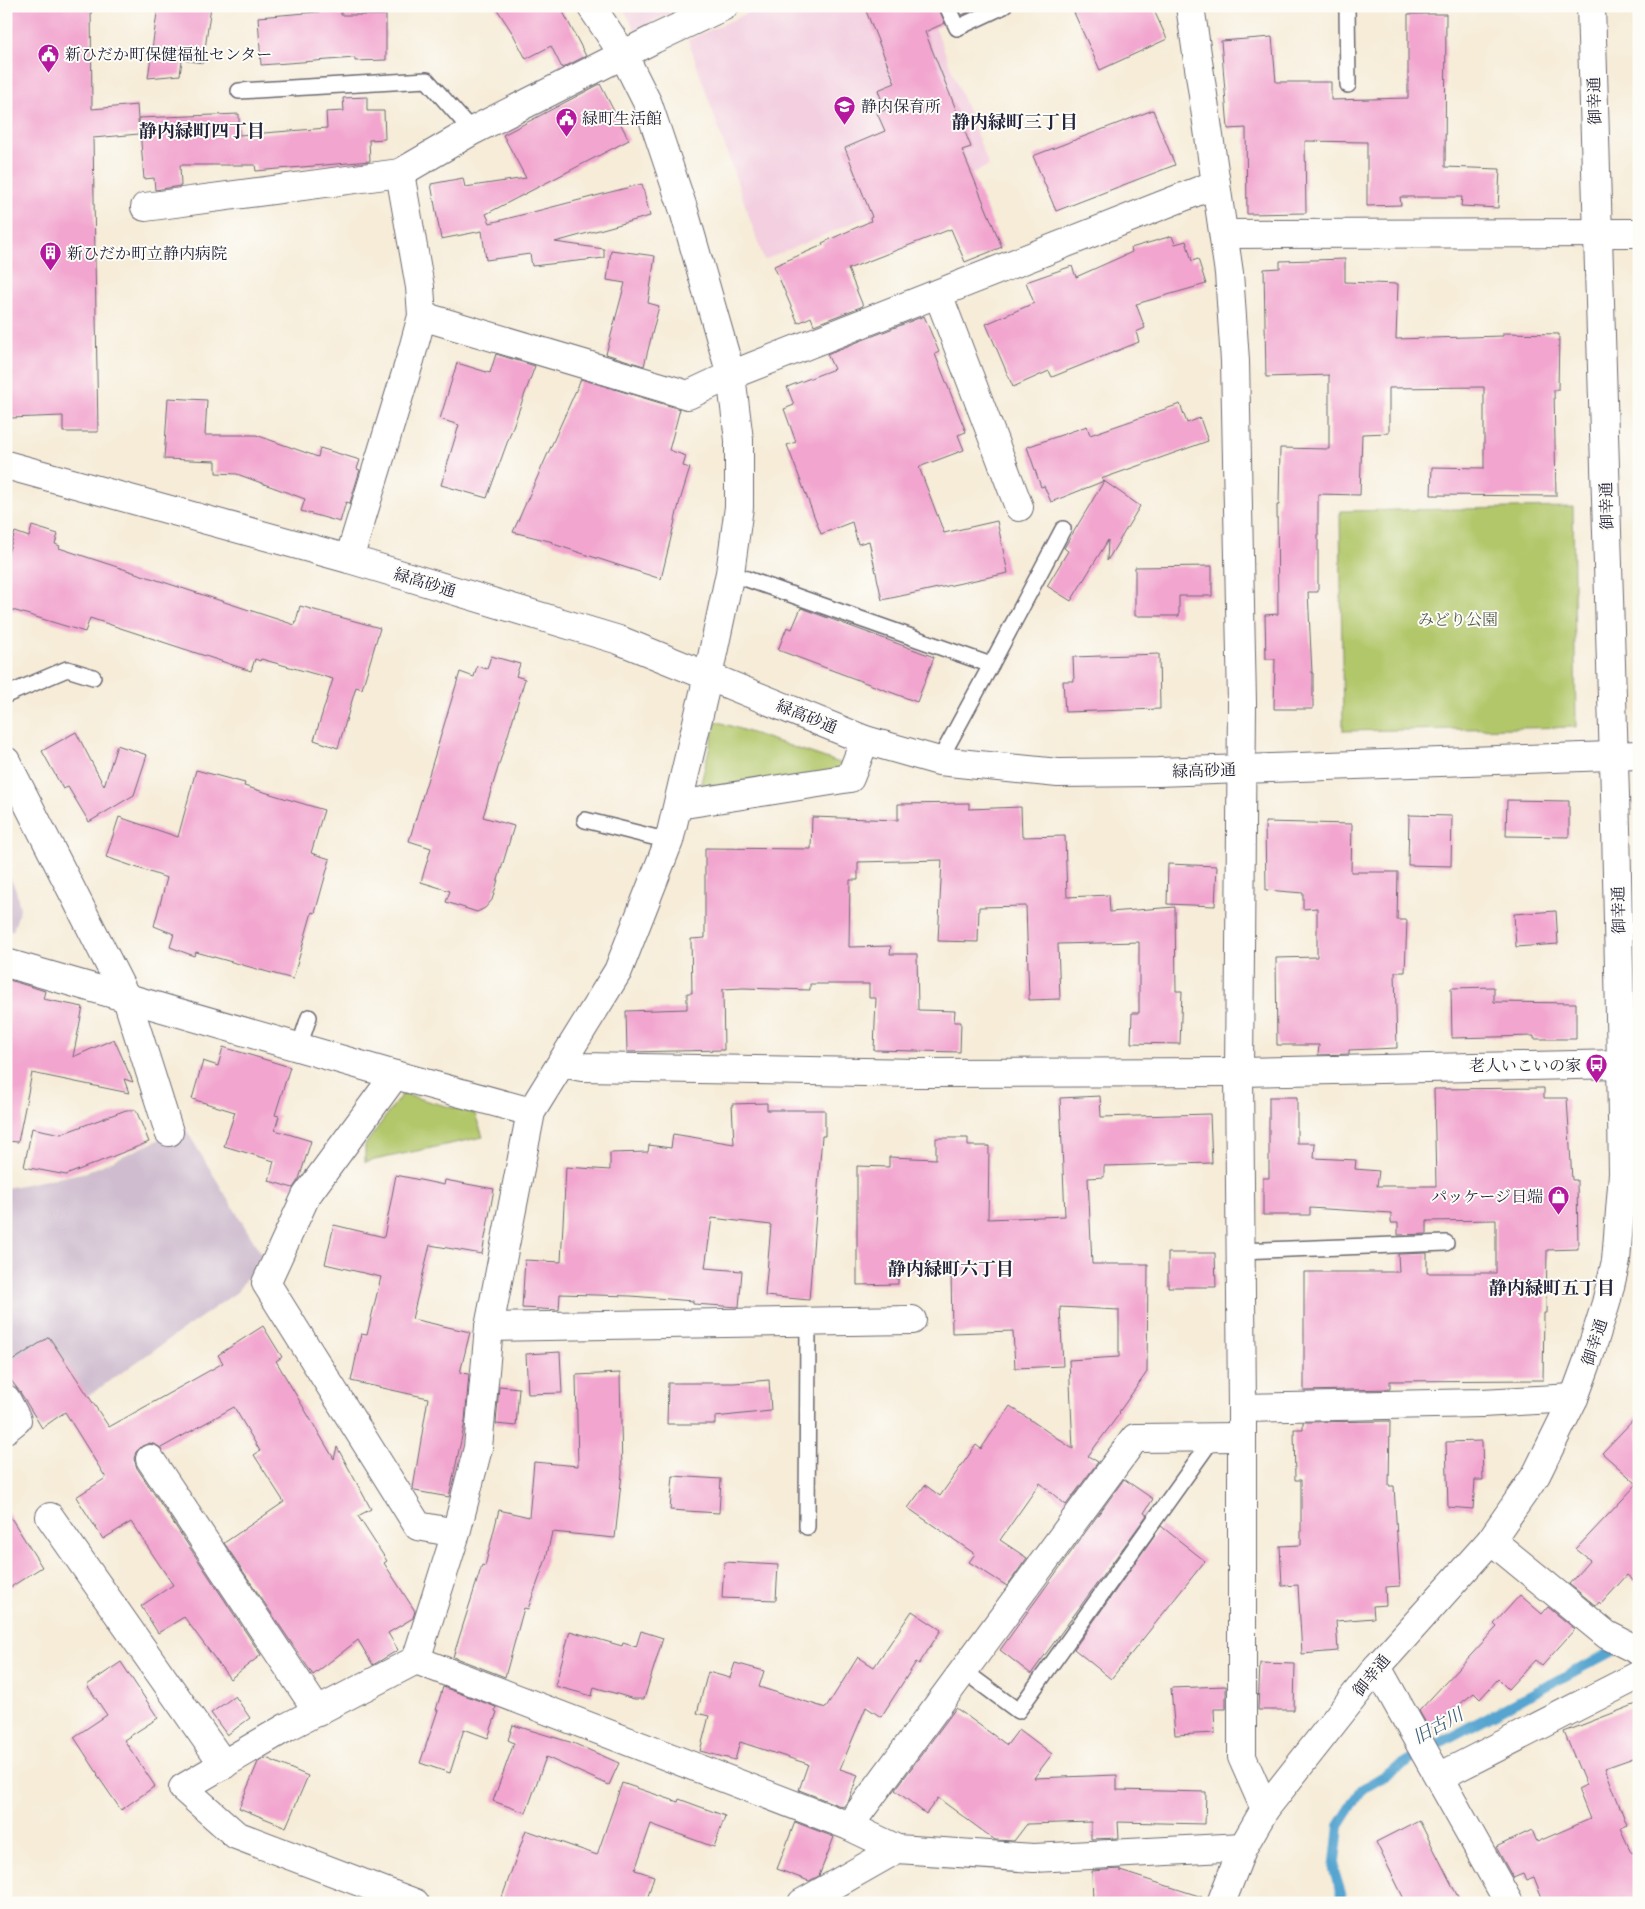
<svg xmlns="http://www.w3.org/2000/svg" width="1645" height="1909" viewBox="0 0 1645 1909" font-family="Cardo,'Noto Serif JP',serif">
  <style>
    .built { fill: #f3cfe0 }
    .industrial { fill: #cfbdcf }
    .green { fill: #b2c76b; stroke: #6a7453 }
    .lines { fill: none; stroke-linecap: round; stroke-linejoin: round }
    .stream { stroke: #56a5d0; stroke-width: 10 }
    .building { fill: #f2a6cf }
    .service-casing { stroke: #6c6972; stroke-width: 18 }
    .minor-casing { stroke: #6c6972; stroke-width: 30 }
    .tertiary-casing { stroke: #6c6972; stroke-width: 30 }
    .service { stroke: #fff; stroke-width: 15 }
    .minor { stroke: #fff; stroke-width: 28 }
    .tertiary { stroke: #fff; stroke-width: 28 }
    .labels { text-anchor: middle; stroke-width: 4; stroke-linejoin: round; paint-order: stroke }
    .poi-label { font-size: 16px; fill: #22223b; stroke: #fdfcf7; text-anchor: start }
    .street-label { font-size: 16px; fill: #22223b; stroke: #fdfcf7 }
    .park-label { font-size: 16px; fill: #545c4c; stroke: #fdfcf7 }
    .neighbourhood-label { font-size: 18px; font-weight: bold; fill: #22223b; stroke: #fdfcf7 }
    .water-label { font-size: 18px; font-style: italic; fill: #395d7e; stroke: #fdfcf7 }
  </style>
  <rect width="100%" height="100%" fill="#fdfcf7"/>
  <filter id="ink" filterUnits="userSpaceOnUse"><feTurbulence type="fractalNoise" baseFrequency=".02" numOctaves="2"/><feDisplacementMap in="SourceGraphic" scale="10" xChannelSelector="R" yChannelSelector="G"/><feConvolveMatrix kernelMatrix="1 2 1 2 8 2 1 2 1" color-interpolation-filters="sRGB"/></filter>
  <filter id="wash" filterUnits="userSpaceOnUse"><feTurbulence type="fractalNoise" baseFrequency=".0096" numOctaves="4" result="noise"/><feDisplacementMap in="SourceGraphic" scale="20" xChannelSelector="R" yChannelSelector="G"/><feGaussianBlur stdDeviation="1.12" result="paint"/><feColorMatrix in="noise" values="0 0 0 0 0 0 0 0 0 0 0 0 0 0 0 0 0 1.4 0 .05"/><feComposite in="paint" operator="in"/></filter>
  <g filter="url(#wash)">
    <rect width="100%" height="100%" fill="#f6ecd8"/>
    <g class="built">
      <path d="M622,6h64l-51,24z"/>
      <path d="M763,6h164l62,160 -225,94 -76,-220z"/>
    </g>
    <g class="industrial">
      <path d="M6,869l10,21 4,19 -7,22 -7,-2z"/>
      <path d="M185,1128l77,127 -25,37 -196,137 -35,-53v-188l81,-16z"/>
    </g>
    <g class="green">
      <path d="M1573,507l3,220 -233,4 -3,-220z"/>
      <path d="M716,721l130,44 -3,9 -143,13z"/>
      <path d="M402,1094l73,20 8,23 -118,25v-17z"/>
    </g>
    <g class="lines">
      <path class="stream" d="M1344,1903l-10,-32 5,-45 23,-37 79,-47 181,-96"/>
    </g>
    <g id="blocks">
      <g class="building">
        <path d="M6,6h85l1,103 45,-4 2,29 -46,4 5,294h-35v-16l-53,2 -1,-20h-3z"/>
        <path d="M158,6h53l-8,57 -21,-3 -2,15 -32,3z"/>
        <path d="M495,6h65l26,50 -24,12 -11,-22 -25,13 -13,-25z"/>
        <path d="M864,6h74l7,17 -20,9 46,115 -9,3 40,97 -37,15 -14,-33 -103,40 15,37 -49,19 -3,-8 -13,6 -24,-57 49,-21 -1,-2 49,-22 -1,-3 2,-1 -27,-69 40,-17 -8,-18 8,-3 -7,-20 17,-7z"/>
        <path d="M957,6h24l-19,9z"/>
        <path d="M1071,6h81l15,33 -67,31z"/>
        <path d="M341,10v5h45v45l-31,1v-3l-94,7 -3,-48z"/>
        <path d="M1408,14h38l-1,153 55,2 -2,39 -37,-2 1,-9h-62l1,8 -34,1v-64l-62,-1 1,72 -59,1 -1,-86 -18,1 -7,-88 51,-4 4,45h55v18l77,-2z"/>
        <path d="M600,84l29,56 -143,74 4,9 152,-39 8,32 -95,26 49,7v9l-72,8 -2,-12 -44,6 -4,-29 -41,8 -10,-55 32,-6 2,9 61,-9 -23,-43z"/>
        <path d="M367,97v14h17l1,28 -16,1 1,21 -114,10 -1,-6h-75l1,21 -26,4 -1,-12 -10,1 -5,-61 100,-4v21l88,-7 -1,-16 18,-1 -1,-13z"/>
        <path d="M1153,110l22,55 -119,46 -23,-55z"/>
        <path d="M1172,236l3,8 11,-3 6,20 6,-2 8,25 -70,20 9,24 -9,4 3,10 -87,35 -3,-6 -36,16 -27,-63 48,-21 -8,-21 46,-16 4,11 56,-25 -1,-4z"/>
        <path d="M611,250l44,6 -7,47 11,3 -15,60 -38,-12 19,-71 -18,-3z"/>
        <path d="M1345,259v23l53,2 -2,55 107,-3v-3l56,1 -1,56h-4l2,106 -125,-1 1,-28 52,1v-81l-95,1v45l-27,1 -2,61 -42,-1v98h-10l4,81h1v36h-39l1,-50h-9l-1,-44 13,-1 -1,-109h2l1,-57 49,1v-74l-63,2 -2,-108 16,-1v-7z"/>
        <path d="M924,316l15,36 -4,2 31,78 -8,3 6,15 -45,17 25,66 53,-12 11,52 -126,27 -13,-59 -11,3 -6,-22 -31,12 -34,-89 9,-3 -12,-33 10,-4 -7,-18 47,-18 -7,-15z"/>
        <path d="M496,354l39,12 -48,132 -46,-13 18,-60 -19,-6 17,-56 33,10z"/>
        <path d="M581,379l99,30 -11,41 17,6 -3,10 7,2 -11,36 -18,75 -108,-35v-2l-40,-10z"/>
        <path d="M168,398l39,2 -2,35h51l62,22 2,-9 40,12 -3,9 3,1 -10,33 -4,-1 -6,20 -39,-11 4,-12 -68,-25 -21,-1v-12l-52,-2z"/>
        <path d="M1180,404l7,19 13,-5 8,23 -107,38 3,2 -53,21 -7,-16 -3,1 -14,-40 60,-21 3,9z"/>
        <path d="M1104,481l36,25 -33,55 1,-21 -37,61 -24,-15 21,-35 -4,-3z"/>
        <path d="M32,526l26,8 -3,10 5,2 -1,2 236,77 5,-19 80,22 -18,61 -6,-2 -18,61 -24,-8 19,-61 -72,-20 -1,2 -5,-2 -4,12 -161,-53 -5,14 -79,-24v-49l9,-27 14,5z"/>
        <path d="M1212,566v30h-33v20h-44v-49z"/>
        <path d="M801,608l133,49 -17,45 -139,-52 9,-23 5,2z"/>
        <path d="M1159,654l1,55 -95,3 -2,-31h11l-1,-24z"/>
        <path d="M491,656l29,8 -4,12 9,3 -42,138 31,9 -22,74 -7,8 -8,4 -31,-10 4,-11 -29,-9 10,-34 -22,-7 51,-169 14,5 3,-11 10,3z"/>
        <path d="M76,732l28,54 13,-41 30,10 -13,40 -45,27 -21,-35 -5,2 -21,-38z"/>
        <path d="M196,770l49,13 -1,3 80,24 -13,43 19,6 -15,54 -3,-1 -19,67 -97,-27 -2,4 -24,-9 4,-13 -20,-8 13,-48 -61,-21 13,-40 59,20z"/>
        <path d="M1507,800l62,1v36l-63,-1z"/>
        <path d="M969,803v6l52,-2 1,30 43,-1 2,61 42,-2 1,17 65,-5 1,84h6l-2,53 -49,-1 1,-30h7v-71l-81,2 2,55 -31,1 -3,-94 -47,1 -1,35 -40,-1 4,-81 -84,2v18h-8l-1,67 42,-1 -1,8h27l1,56 37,1 -1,11h7l-1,30 -86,-2 2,-52h-7v-14h-59v6l-67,-2 -20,1 1,61 -97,2 -1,-41 61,-2v-16h5l-1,-54 14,-1v-90l106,1 1,-32 86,3v-16z"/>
        <path d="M1409,815l43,1 -1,50 -43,-1z"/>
        <path d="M1265,822l87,2 -1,48h47l-1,48h10l-2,52h-10l2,76 -48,2v4l-31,1 1,-10h-42l-1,-87 41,-1v-49l-14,1v-16l-37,-3z"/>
        <path d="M1168,864l49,2 -2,40 -48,-2z"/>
        <path d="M1556,911l2,33 -42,3 -2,-33z"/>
        <path d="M6,979l39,12 -2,8 40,8 -10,50 41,-18 19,43 -9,-3 5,14 -97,-20 -14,69 -12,-1z"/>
        <path d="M1494,987v15l82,1v36h-42v-3l-82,2 -1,-50z"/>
        <path d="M223,1047l67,20 -15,48 4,1 -4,14 36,11 -12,38 -6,9 -24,-7 5,-20 -50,-15 11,-34 -43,-13 11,-38 15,5z"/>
        <path d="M1544,1088v10h23l5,82h5l1,69 -31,1 -1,63h-2l-1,67 -153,1v8l-86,2v-119h95l-1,-18 29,-1v20h69v-53l-69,1v13l-29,1v-12h-7v-10l-81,-5v7h-47v-37h6v-81h28v46h18l-1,15 42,2 -1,9 24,2 -2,15h59l-2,-97z"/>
        <path d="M1100,1096l1,21 109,-3 2,49 -108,3v11l-16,1 4,86h56l-1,108 -28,40 1,1 -32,43 10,6 -32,43 -26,-22 -40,57 27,18 -20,28 -38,-24 6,-8 -67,-46 17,-23 15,11 36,-51 5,4 29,-43 63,43 -4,-89 50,-3v-47l-59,-3 3,59 -48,2 -2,-37 -61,2 -1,-63 -53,1v13l-41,1v-119l32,1v-10l47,2v-21h32v8h21l-1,73 77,-3 -5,-118z"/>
        <path d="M767,1103v7h58v26h-3l-13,164 -44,-4 6,-71 -59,-7 -7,50 37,3 -3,36 -46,-3v-3l-62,-5 -71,-2 -1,16 -37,-2 3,-48 36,2 5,-95 44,3v-17l38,-1 1,-7 22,3 2,-14 61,10 -2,-40z"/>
        <path d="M126,1110h10l13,32 -83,33 -42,-8 8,-39 29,6z"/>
        <path d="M396,1175l48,10 1,-5 49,9 -12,65 -52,-9 -18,74 58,13 -10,41 9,1 -4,48 -16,75 -34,-6 -2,-3 15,-90 -77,-17 10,-47 6,1 14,-58 -56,-13 9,-39 50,12z"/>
        <path d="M1168,1253h47l1,34h-48z"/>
        <path d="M263,1326l19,31 -6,4 58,98 3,-12 34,62 -13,7 29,45 -3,2 31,48 -2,7 -25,15 10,17 -25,15 -15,-25 -45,35 -89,-132 60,-41 -30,-47 6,-4 -26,-44 -73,41 -5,-3 -6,-2 -8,3 -6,6 -2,7 3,9 124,187 -31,24 -46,-62 -26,16 -17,-27 32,-21 -42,-63 -28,17 -27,-42 30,-19 -41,-66 -23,16 -22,-36 -14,-18v-9l43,-28 60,90 114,-64 -5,-8z"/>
        <path d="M560,1352l2,41 -34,1 -2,-40z"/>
        <path d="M620,1373l2,100 -7,65 -63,-6 -6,27 -18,50 -4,-1 -19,69 -52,-20 29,-92 3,1 14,-56 30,7 5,-55 44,4 -2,-91z"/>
        <path d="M769,1380l2,31 -56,6v7h-48l1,-41h66z"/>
        <path d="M499,1386l20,2 -3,38 -20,-2z"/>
        <path d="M1639,1414v171l-12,-10 -26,29 -2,-2 -3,4 -27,-22 21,-24 -14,-11 61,-65 -35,-31z"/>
        <path d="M1390,1421l-1,65h5l6,100 -15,1 1,18 -13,1 1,12 -38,3 2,30 -36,3 -4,-69 -16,1 -2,-40 21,-1v-65h-6l-1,-51h9v-7z"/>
        <path d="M1482,1441l1,39h-8l-2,29 -25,-2 -2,-65z"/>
        <path d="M673,1476l48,3 -2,34 -49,-3z"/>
        <path d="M1124,1479l29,20 -9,14 3,2 -116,159 -31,-24z"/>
        <path d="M6,1510l36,57 -36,23z"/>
        <path d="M1161,1526l44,35 -94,118 -37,-30z"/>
        <path d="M724,1562l54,3 -2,35 -54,-2z"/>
        <path d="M1520,1595l22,19 6,-7 27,22 -33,37 -7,-6 -27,29 -10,-10 -18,20 -6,-6 -45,35 -10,-17 78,-84 -3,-3z"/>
        <path d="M912,1611l29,19 -22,34 -3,-2 -35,55 -15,-10 -26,62 18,6 -9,25 -6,7 -44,-17 9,-26 -68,-22 -5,18 -35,-9 9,-35 -12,-3 11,-41 22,6 5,-15 29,8 -5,16 67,21 32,-51 16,10z"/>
        <path d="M570,1631l52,15 1,-3 13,4 5,-16 22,7 -19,61h-10l-40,-12 -2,9 -37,-10z"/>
        <path d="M121,1662l37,56 -34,22 31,46 -34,24 -24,-35 1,-1 -24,-37 33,-22 -20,-30z"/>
        <path d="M1260,1663l35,1 -1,46h-36z"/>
        <path d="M1226,1686v23h-12l1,24 -40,2 -4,-47z"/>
        <path d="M443,1687l53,20 -1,4 2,1 -9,26 -24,-9 -14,44 -30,-10 18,-53h-2z"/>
        <path d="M235,1696l15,22 -23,17 -16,-22z"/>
        <path d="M1639,1703v53l-34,12 22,57 -7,3 11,24 8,-4v47l-17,8h-78l-10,-26 -8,3 -3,-6 -10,4 -17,-31 36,-17 5,12 53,-23 -12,-30 8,-4 -22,-53z"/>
        <path d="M956,1708l51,37 12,-16 33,25 -18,24 83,-3v15l89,2 -1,32 -87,-2 1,16 -28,1v-17l-64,2 -13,17 -19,-1 -57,-42 -12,16 -31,-24z"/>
        <path d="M513,1725l60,18 46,20 -10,22 -63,-28 -20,56 -33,-12 21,-58 -6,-3z"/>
        <path d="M266,1758l42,18 -22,51 -47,-19 19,-46z"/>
        <path d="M622,1783l56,19 1,-3 46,17 -11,31 -63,-23 -16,46 19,6 -8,27h-146l26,-73 71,25z"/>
        <path d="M1419,1820l42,83h-55l-30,-61z"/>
        <path d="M795,1822l39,15 -15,39 -10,5 -32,-12z"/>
        <path d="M1120,1869v2l82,26 -1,6h-108l-1,-32z"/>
      </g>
    </g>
  </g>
  <g filter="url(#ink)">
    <use href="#blocks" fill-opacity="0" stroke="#6c6972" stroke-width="1"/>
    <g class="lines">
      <defs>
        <g id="service">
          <path d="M947,6l10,22 47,-22"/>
          <path d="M1347,6l1,79"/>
          <path d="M239,91l188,-11 45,51"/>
          <path d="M730,573l261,92 -52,96"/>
          <path d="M991,665l72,-136"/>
          <path d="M6,695l61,-26 26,8"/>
          <path d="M585,820l84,21"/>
          <path d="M299,1047l10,-30"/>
          <path d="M1240,1251l206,-8"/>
          <path d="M807,1527l1,-205"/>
          <path d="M964,1671l54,40 195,-273"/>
        </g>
        <g id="minor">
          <path d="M145,207l255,-34 72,-42 182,-92 70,-33"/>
          <path d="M1224,234l415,-1"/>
          <path d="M938,294l81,213"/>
          <path d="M422,316l266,79 43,-20 485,-191"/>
          <path d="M349,559l61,-199 12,-44 -2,-29 -20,-114"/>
          <path d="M6,761l121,238 42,133"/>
          <path d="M678,805l172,-27 15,-38"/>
          <path d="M6,963l389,112 136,37"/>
          <path d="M562,1063l20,4 336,6 321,-1 382,-8"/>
          <path d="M395,1075l-89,121 -40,87 152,243 38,7"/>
          <path d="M489,1327l423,-7"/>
          <path d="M6,1399l11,21 -11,9"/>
          <path d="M1242,1408l240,-5 92,-5"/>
          <path d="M150,1459l168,253"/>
          <path d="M50,1517l174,248"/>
          <path d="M1491,1540l116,95 32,16"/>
          <path d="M416,1660l433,166 48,23 137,9 209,-11"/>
          <path d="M1377,1667l132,236"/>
          <path d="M1439,1777l200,-102"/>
          <path d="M849,1826l286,-388 107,-1"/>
          <path d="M415,1903l-179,-68 -53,-47 104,-61 129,-67 40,-127 22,-85 11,-121 42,-215 87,-141 51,-130 39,-165 22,-103 9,-66v-67l-8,-65 -47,-164 -36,-107 -25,-50 -32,-48"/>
          <path d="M802,1903l95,-54"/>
        </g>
        <g id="tertiary">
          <path d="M1190,6l39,267 6,88 7,342 -3,369 3,336v349l23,52"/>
          <path d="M6,465l343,94 270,81 246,100 74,21 119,12 100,-1 481,-17"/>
          <path d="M1221,1903l22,-56 22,-38 112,-142 114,-127 45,-65 38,-77 14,-38 18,-57 10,-42 7,-88 -2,-109 -5,-236 -25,-822"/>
        </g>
      </defs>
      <use href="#service" class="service-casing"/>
      <use href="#minor" class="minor-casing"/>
      <use href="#tertiary" class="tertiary-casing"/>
      <use href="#service" class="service"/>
      <use href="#minor" class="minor"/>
      <use href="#tertiary" class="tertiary"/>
    </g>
  </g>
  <defs>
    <symbol id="civic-pin" viewBox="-11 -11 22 30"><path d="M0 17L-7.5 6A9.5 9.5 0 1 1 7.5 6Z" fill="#b5179e" stroke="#fdfcf7"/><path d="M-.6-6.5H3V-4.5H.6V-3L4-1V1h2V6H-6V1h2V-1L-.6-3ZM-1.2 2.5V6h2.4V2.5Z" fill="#fff"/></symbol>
    <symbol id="school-pin" viewBox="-11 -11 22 30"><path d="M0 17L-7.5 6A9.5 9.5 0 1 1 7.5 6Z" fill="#b5179e" stroke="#fdfcf7"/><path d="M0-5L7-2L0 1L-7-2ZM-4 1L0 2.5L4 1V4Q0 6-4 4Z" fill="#fff"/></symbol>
    <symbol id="building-pin" viewBox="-11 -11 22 30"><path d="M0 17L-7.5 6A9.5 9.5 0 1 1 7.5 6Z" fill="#b5179e" stroke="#fdfcf7"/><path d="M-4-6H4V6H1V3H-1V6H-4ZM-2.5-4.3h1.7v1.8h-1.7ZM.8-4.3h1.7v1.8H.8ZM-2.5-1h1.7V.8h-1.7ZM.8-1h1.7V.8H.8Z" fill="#fff"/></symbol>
    <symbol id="bus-pin" viewBox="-11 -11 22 30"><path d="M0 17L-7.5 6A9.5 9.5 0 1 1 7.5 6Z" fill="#b5179e" stroke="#fdfcf7"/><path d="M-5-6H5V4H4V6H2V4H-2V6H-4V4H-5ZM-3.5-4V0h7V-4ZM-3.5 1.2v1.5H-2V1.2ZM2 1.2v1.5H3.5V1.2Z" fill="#fff"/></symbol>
    <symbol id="shop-pin" viewBox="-11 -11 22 30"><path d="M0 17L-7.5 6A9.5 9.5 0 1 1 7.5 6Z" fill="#b5179e" stroke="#fdfcf7"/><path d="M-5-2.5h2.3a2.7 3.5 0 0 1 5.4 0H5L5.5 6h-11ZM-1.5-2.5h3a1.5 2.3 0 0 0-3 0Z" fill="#fff"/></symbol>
  </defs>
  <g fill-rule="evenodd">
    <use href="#civic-pin" x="36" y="42" width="25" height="34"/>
    <use href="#school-pin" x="832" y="94" width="25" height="34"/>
    <use href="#civic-pin" x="554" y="106" width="25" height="34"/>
    <use href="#building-pin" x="38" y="240" width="25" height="34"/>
    <use href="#bus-pin" x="1584" y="1052" width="25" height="34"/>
    <use href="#shop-pin" x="1546" y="1184" width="25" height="34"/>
  </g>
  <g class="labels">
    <g class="poi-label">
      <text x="65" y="60">新ひだか町保健福祉センター</text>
      <text x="861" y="112">静内保育所</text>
      <text x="582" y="124">緑町生活館</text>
      <text x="67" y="259">新ひだか町立静内病院</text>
      <text x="1581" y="1071" text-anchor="end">老人いこいの家</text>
      <text x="1543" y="1202" text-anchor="end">パッケージ日端</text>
    </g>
    <g class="street-label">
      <text transform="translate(1594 101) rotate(-92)" y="6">御幸通</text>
      <text transform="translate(1606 506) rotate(-92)" y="6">御幸通</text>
      <text transform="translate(425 582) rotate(17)" y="6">緑高砂通</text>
      <text transform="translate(807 716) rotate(22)" y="6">緑高砂通</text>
      <text transform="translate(1204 770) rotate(-2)" y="6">緑高砂通</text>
      <text transform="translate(1618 910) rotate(-91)" y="6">御幸通</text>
      <text transform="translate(1594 1342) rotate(-72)" y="6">御幸通</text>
      <text transform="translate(1371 1675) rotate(-51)" y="6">御幸通</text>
    </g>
    <g class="park-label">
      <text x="1458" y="625">みどり公園</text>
    </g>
    <g class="neighbourhood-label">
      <text x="1015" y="128">静内緑町三丁目</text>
      <text x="202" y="137">静内緑町四丁目</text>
      <text x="951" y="1275">静内緑町六丁目</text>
      <text x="1552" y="1294">静内緑町五丁目</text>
    </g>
    <g class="water-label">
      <text transform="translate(1438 1726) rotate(-29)" y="6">旧古川</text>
    </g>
  </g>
  <rect width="1645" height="1909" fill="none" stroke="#fdfcf7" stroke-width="25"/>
</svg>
